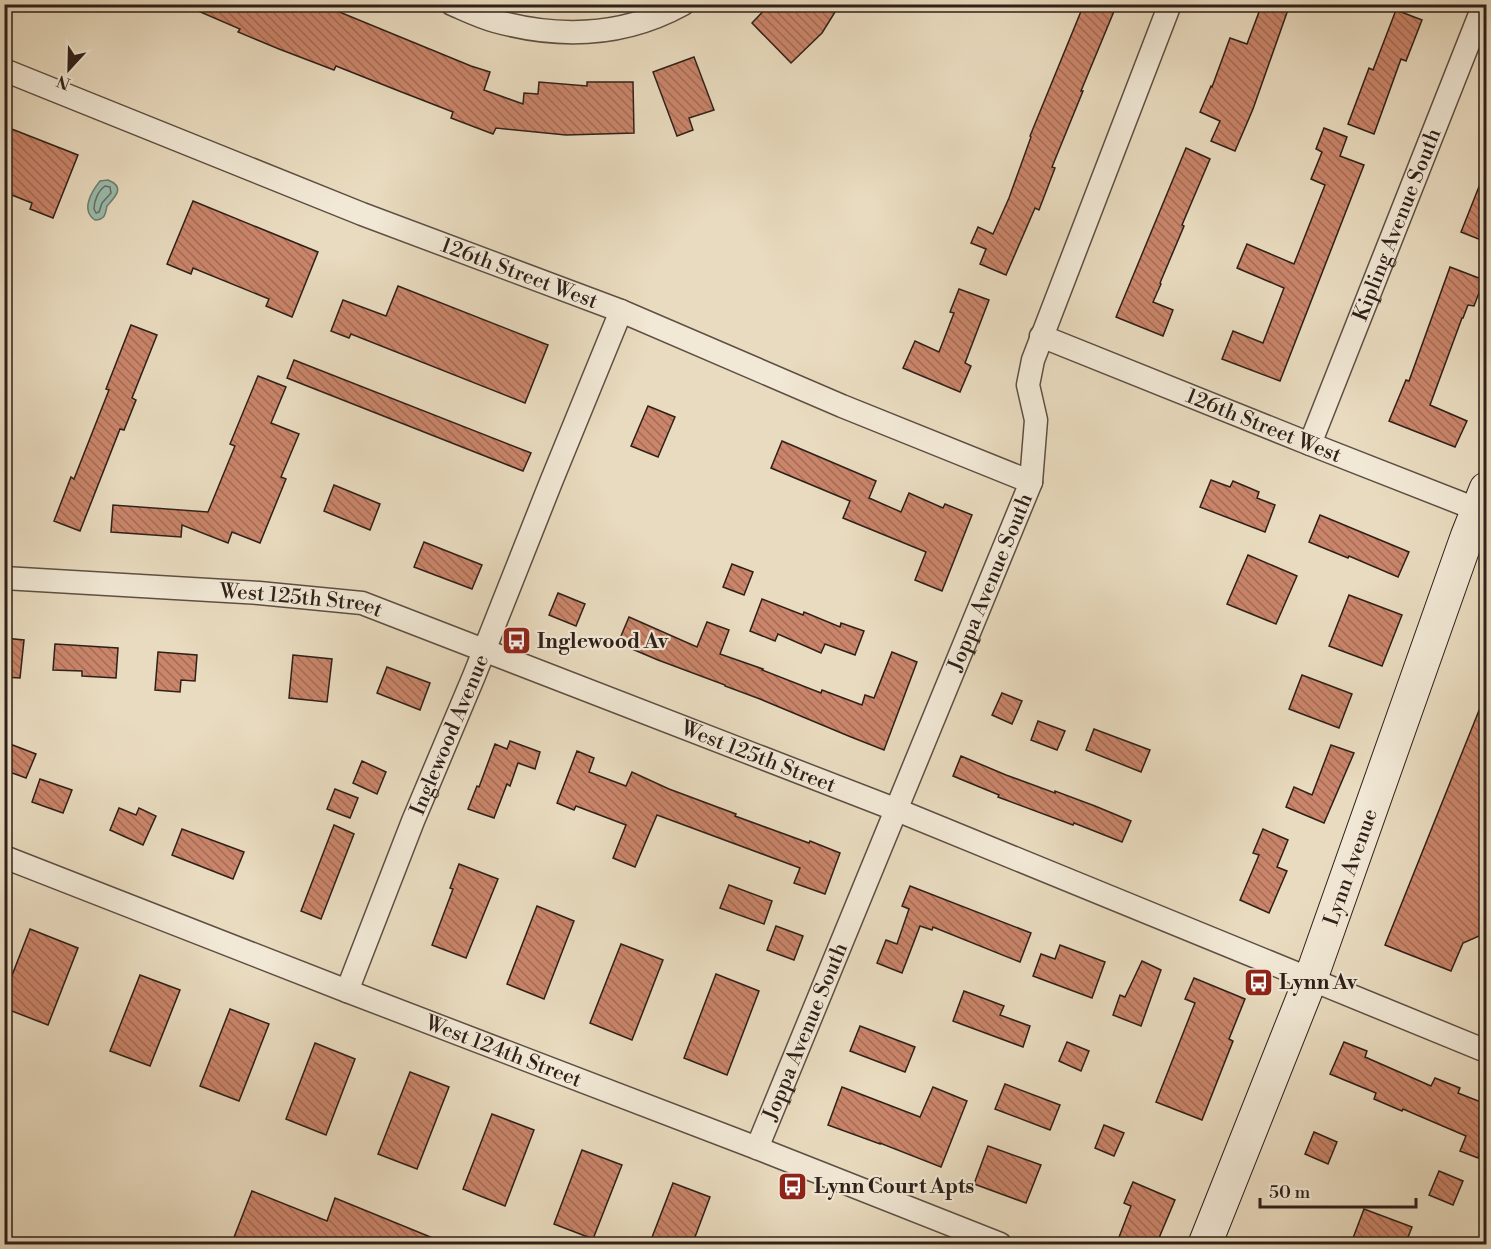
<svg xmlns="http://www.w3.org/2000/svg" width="1491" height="1249" viewBox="0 0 1491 1249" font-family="'Libre Bodoni',serif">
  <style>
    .water { fill: #99bcac; stroke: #6f7e72; stroke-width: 1.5 }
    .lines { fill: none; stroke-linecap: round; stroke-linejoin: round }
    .shore { stroke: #646e63; stroke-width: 1.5 }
    .building { fill: url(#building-back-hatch); stroke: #2f201a; stroke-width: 1.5 }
    .minor-casing { stroke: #5e4f43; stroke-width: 25 }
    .secondary-casing { stroke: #2f201a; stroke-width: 35 }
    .minor { stroke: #f1e8d5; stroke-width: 22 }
    .secondary { stroke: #f1e8d5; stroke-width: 33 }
    .labels { text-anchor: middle; stroke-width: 4.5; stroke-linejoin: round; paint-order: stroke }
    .street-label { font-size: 21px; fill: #2f201a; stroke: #f1e8d5 }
    .poi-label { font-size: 21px; font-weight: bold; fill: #2f201a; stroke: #f1e8d5; text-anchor: start }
  </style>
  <defs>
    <pattern id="building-back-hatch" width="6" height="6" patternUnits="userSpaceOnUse" patternTransform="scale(1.5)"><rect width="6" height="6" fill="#ca856a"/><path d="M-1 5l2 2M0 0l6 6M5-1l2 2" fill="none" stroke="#a46c56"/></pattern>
  </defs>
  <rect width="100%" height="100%" fill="#e9dbbf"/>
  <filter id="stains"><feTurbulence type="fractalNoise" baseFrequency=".00333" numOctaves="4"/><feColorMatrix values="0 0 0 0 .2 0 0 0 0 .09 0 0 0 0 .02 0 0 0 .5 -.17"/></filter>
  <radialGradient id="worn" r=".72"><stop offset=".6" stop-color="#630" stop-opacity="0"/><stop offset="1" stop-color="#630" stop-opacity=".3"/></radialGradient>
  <path class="water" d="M108,180c18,7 7,17 -1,26 -2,8 -1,13 -12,14 -15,-10 -3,-29 5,-39z"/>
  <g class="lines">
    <path class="shore" d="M105,186l5,1 1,6 -9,10 -3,9 -3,1 -2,-4c0,-8 4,-18 11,-23z"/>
  </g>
  <g class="building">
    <path d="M182,4h138l151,62 19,6 -6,18 39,14 1,-11 14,1 1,-12 48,4v-4h46l1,51 -68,2 -70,-7 -3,6 -42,-16 2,-6 -54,-21 -63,-25 -2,4 -55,-21 -41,-17 2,-3z"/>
    <path d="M770,4h70l-18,29 -31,30 -39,-40z"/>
    <path d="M1084,4h33l-36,87h2l-31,76 3,1 -16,42 -4,-2 -29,67 -26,-11 6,-15 -15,-6 7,-16 15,7 16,-36 22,-61 -1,-1z"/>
    <path d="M1262,4h28l-37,105 -18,42 -24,-10 9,-20 -20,-9 11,-26 1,1 18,-49 17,6z"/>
    <path d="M1396,10l26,10 -16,41 -5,-2 -27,75 -26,-10 21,-56 4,2z"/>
    <path d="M694,57l20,53 -25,8 4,12 -16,6 -24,-64z"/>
    <path d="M4,126l74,29 -25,63 -23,-9 2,-6 -28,-11z"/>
    <path d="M1324,128l23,9 -7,19 24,9 -84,216 -58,-22 11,-28 30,12 21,-55 -47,-20 10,-24 47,20 31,-79 -14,-6 11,-27 -6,-3z"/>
    <path d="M1186,148l24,11 -28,66 2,1 -24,57 1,1 -8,18 20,8 -10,26 -47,-19z"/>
    <path d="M1486,169v73l-25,-10z"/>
    <path d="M193,201l125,51 -26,65 -26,-11 3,-7 -76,-31 -2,6 -24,-10z"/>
    <path d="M1450,267l34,13 -10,26 -6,-1 -5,13h-1l-32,87 37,16 -12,26 -66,-26 17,-41 3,1z"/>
    <path d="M398,286l150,59 -23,58 -174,-69 -2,4 -18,-7 12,-31 43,16z"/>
    <path d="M959,289l30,11 -24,63 6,3 -11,26 -57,-24 12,-27 24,11 15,-39 -4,-1z"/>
    <path d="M131,325l26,10 -25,63 4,2 -12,30 -4,-1 -40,102 -26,-10 17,-44 3,2 35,-89 -3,-1z"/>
    <path d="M294,360l237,93 -8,18 -236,-93z"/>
    <path d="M258,376l28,11 -15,36 28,11 -18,43 5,2 -26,64 -28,-11 -4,11 -46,-18 -1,12 -70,-5 2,-27 95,7 27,-66 -5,-2z"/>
    <path d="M648,406l27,11 -17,40 -27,-11z"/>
    <path d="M782,441l94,40 -7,17 32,14 8,-19 34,15 2,-4 27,11 -30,76 -27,-11 11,-28 -83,-34 7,-17 -79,-33z"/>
    <path d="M1211,480l19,7 3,-6 26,11 -2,6 18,7 -10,27 -65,-25z"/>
    <path d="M334,485l46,19 -10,26 -46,-19z"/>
    <path d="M1320,515l89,37 -11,25 -49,-21 -1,2 -39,-16z"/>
    <path d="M424,542l58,23 -10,24 -58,-22z"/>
    <path d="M1248,555l49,21 -21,48 -49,-20z"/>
    <path d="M732,564l21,8 -9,23 -21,-8z"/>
    <path d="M558,593l27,11 -9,22 -27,-11z"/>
    <path d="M1349,595l53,20 -20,51 -53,-20z"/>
    <path d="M762,599l41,16 1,-3 36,15 1,-4 23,8 -9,24 -30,-11 -4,9 -43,-19 -3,7 -25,-10z"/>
    <path d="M629,617l68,30 10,-25 22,8 -9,24 43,15 -1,1 59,23 1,-3 40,15 3,-10 9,3 18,-46 25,10 -33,88 -33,-13 -91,-38 -35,-13v-1l-67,-25 -40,-17z"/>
    <path d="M4,638l20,2 -4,38 -16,-1z"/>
    <path d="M55,644l63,4 -2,30 -34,-2v-5l-29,-1z"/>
    <path d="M158,652l39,3 -2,26 -14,-1 -1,12 -25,-2z"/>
    <path d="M293,655l39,4 -5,43 -38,-4z"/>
    <path d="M387,667l43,16 -10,27 -43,-17z"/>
    <path d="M1302,675l50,19 -13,34 -50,-19z"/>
    <path d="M1002,693l20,8 -10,23 -20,-9z"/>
    <path d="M1486,693v240l-23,10 -12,28 -66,-26z"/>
    <path d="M1038,721l27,10 -8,19 -26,-10z"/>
    <path d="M1094,729l56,21 -9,22 -55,-22z"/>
    <path d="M510,741l30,11 -5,17 -17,-6 -8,23 -3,-2 -13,34 -26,-9 9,-23 2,1 16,-43 12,5z"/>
    <path d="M10,744l26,10 -10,24 -22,-8v-12z"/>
    <path d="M1331,745l23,8 -30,70 -38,-16 8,-20 18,8z"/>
    <path d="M577,751l17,7 -5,14 37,14 6,-14 37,17 67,25 -1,2 74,27 1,-2 30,12 -15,41 -31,-11 6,-15 -143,-53 -22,52 -22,-9 13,-33 -50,-19 -2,4 -17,-7z"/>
    <path d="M961,756l45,19 49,18v-2l40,15 36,15 -9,21 -48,-19 -1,2 -75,-28 1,-2 -46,-19z"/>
    <path d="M362,761l24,11 -9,22 -24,-11z"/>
    <path d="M40,779l32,11 -9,23 -31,-11z"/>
    <path d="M335,789l23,9 -8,20 -23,-9z"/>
    <path d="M119,808l17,7 3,-7 17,8 -13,29 -33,-15z"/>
    <path d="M334,825l20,9 -33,85 -20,-8z"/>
    <path d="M182,829l62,23 -11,27 -61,-24z"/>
    <path d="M1263,829l25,11 -11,27 10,4 -18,42 -29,-13 19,-45 -6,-2z"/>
    <path d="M459,864l39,15 -32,79 -34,-13 21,-56 -3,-1z"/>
    <path d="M729,885l43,16 -8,23 -44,-16z"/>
    <path d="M910,886l121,47 -11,29 -87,-35 -1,3 -12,-4 -18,47 -25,-10 9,-23 11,4 12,-35 -7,-3z"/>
    <path d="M537,906l37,15 -30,78 -37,-15z"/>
    <path d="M776,926l27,10 -9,24 -27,-10z"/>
    <path d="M30,929l48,19 -30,77 -44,-17v-12z"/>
    <path d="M621,944l42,16 -31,80 -42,-17z"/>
    <path d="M1060,945l45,17 -13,36 -59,-22 8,-22 14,5z"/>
    <path d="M1142,961l19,9 -20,56 -28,-11 7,-20 5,2z"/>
    <path d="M716,974l43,17 -32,84 -43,-17z"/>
    <path d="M140,975l40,15 -30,76 -40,-15z"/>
    <path d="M1194,978l51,21 -16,40 4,2 -31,79 -46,-18 39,-99 -10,-4z"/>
    <path d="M964,991l40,15 -4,9 30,11 -7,21 -70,-26z"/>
    <path d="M230,1009l39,15 -30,77 -39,-15z"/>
    <path d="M860,1026l55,21 -10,25 -55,-21z"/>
    <path d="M1067,1042l22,9 -8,20 -22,-10z"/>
    <path d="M1344,1042l23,9 -2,6 66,29 4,-8 25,10 -2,5 28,11v46l-5,-2 -3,10 -18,-7 6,-15 -63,-27 -1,2 -28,-12 2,-6 -46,-19z"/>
    <path d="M315,1043l40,16 -29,76 -40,-16z"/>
    <path d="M410,1072l39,15 -32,82 -39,-15z"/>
    <path d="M1005,1084l55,21 -10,25 -55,-21z"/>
    <path d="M842,1087l78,30 13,-30 34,14 -26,66 -61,-24v1l-52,-19z"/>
    <path d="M492,1114l42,16 -29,76 -42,-17z"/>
    <path d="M1104,1125l20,8 -10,23 -19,-8z"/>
    <path d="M1314,1132l23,10 -9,22 -23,-10z"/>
    <path d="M988,1146l53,19 -15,38 -52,-19z"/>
    <path d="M582,1150l40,15 -29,74 -39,-15z"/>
    <path d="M1439,1171l24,10 -10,24 -24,-10z"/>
    <path d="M1133,1182l42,18 -19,45h-40l15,-39 -7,-3z"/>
    <path d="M673,1183l37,14 -18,48h-43z"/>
    <path d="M252,1191l75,30 8,-23 115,47h-219z"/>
    <path d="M1364,1209l48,18 -7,18h-34l-18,-7z"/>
  </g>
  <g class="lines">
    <defs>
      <g id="minor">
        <path d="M452,4c14,6 28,13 43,17 65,18 128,16 188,-17"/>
        <path id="s1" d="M4,70l358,144 259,97 221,95 189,76"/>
        <path id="s2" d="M1041,336l269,108 176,69"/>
        <path id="s3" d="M1310,444l174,-440"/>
        <path id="s4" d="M4,578l255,15 103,10 535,207 589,241"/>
        <path id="s5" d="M4,857l343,134 410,157 243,96"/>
        <path id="s6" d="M347,991l66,-170 61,-145 77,-194 70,-171"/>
        <path id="s7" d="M757,1148l274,-666 5,-62 -8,-35 5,-25 137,-356"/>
      </g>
      <g id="secondary">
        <path id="s8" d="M1205,1244l106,-266 156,-441 19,-48"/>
      </g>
    </defs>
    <use href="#minor" class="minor-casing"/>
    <use href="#secondary" class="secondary-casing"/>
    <use href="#minor" class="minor"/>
    <use href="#secondary" class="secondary"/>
  </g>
  <defs>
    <symbol id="bus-square" viewBox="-11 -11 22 22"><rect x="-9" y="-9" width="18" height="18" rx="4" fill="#8f2418" stroke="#f1e8d5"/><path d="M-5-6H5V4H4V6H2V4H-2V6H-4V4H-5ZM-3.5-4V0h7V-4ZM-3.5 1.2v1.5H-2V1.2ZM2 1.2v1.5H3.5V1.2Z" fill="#fff"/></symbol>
  </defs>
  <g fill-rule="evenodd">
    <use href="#bus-square" x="500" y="624" width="33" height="33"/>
    <use href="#bus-square" x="1242" y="966" width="33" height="33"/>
    <use href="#bus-square" x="776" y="1170" width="33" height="33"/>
  </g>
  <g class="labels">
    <g class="street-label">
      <text dy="7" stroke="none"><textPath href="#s3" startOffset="236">Kipling Avenue South</textPath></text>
      <text dy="7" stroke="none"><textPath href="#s1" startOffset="554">126th Street West</textPath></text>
      <text dy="7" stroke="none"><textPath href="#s2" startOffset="240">126th Street West</textPath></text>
      <text dy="7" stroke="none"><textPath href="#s7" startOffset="612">Joppa Avenue South</textPath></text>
      <text dy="7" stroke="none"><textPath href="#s4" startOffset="298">West 125th Street</textPath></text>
      <text dy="7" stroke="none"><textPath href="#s6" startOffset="276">Inglewood Avenue</textPath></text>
      <text dy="7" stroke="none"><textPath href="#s4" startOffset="784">West 125th Street</textPath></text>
      <text dy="7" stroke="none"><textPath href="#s8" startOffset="404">Lynn Avenue</textPath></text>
      <text dy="7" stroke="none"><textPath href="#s7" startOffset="126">Joppa Avenue South</textPath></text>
      <text dy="7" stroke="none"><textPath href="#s5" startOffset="536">West 124th Street</textPath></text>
    </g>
    <g class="poi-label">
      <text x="537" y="648">Inglewood Av</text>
      <text x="1279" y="989">Lynn Av</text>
      <text x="814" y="1193">Lynn Court Apts</text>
    </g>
  </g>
  <rect width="1491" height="1249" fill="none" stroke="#e9dbbf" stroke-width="24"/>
  <rect x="6" y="6" width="1479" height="1237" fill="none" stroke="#2f201a" stroke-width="3"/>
  <rect x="12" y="12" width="1467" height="1225" fill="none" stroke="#2f201a" stroke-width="1.5"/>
  <g transform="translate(69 69) rotate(202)" stroke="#f1e8d5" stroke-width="4.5" paint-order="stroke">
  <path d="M0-4.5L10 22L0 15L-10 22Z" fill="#2f201a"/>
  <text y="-9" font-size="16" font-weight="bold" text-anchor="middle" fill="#2f201a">N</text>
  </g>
  <path d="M1260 1198v9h156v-9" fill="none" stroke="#2f201a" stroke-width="3"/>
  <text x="1269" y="1198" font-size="18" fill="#2f201a" stroke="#f1e8d5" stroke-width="4.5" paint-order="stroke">50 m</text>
  <rect width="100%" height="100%" filter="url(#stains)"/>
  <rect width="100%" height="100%" fill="url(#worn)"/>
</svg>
